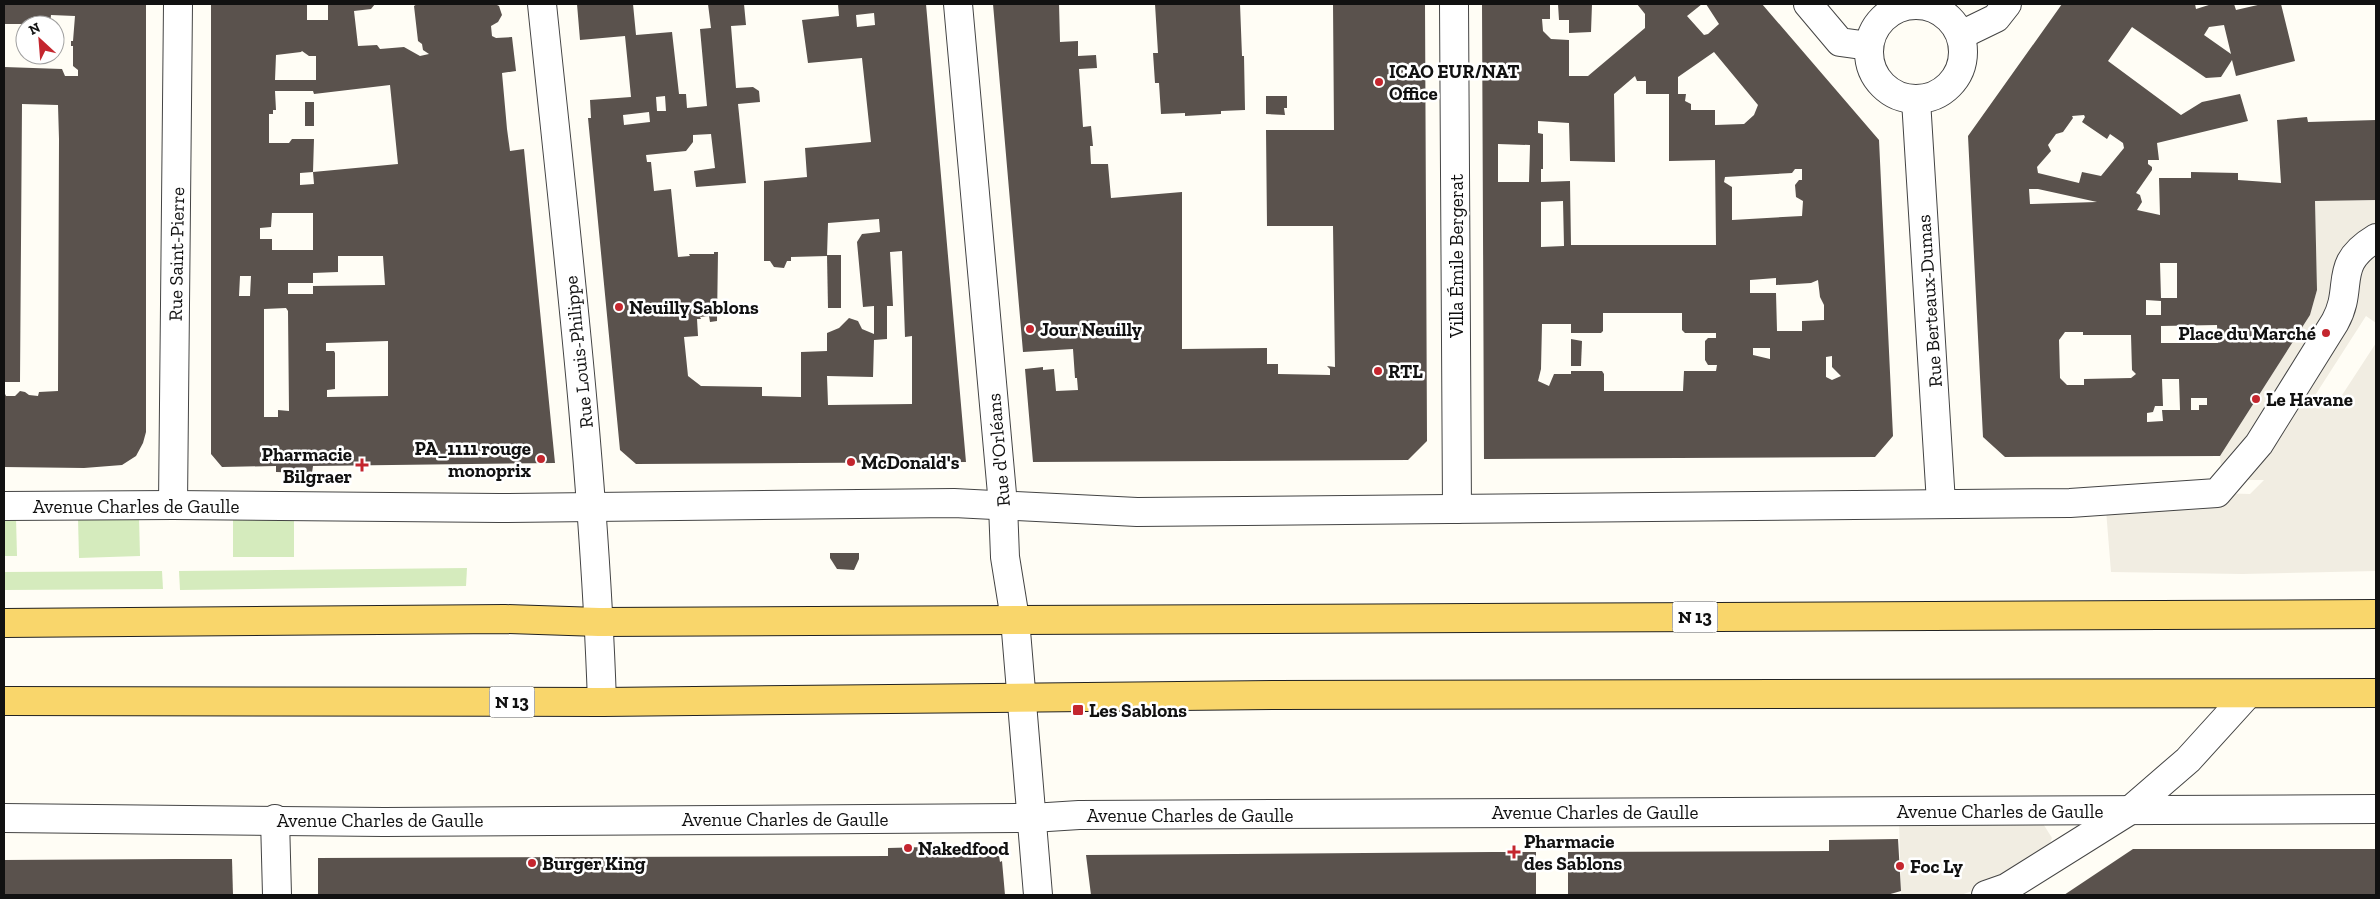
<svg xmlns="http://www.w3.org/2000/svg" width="2380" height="899" viewBox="0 0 2380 899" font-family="'Zilla Slab',serif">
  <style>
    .green { fill: #d5ebbd }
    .plaza { fill: #f1ede2 }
    .building { fill: #5a524d; fill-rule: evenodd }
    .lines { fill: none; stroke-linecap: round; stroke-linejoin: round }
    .minor-casing { stroke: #444; stroke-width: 30 }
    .major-casing { stroke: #222; stroke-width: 30 }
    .minor { stroke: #fff; stroke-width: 28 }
    .major { stroke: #f9d66b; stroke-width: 28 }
    .poi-dot { fill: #c4262e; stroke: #fff; stroke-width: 2 }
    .labels { text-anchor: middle; stroke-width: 5; stroke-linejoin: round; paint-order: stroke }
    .shield { fill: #fff; stroke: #585858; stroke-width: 1 }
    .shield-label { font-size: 18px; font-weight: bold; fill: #111 }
    .poi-label { font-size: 19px; font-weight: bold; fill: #111; stroke: #fff; text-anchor: start }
    .street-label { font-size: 19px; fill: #111; stroke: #fff }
  </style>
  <rect width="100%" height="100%" fill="#fffdf5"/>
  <g class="green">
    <path d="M294,516v41h-61v-40z"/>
    <path d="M139,517l1,39 -61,2 -1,-40z"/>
    <path d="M4,518h12l1,38h-13z"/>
    <path d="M467,568l-1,18 -286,4 -1,-19z"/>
    <path d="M162,571l1,18 -159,1v-18z"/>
  </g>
  <g class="plaza">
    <path d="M2376,200v123l-10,-7 -52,81 19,12 43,-66v228l-134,3 -131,-2 -5,-62 99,-1 12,-16 33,1 14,-14h-42l-2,-24 90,-141 7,-25 -2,-89z"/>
    <path d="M1899,819l143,3 10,16 -5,12 -50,32 -36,13h-60z"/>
  </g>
  <g class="building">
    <path d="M4,4h142v428l-3,11 -7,13 -14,9 -38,3 -80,-1v-75l2,4h9l5,-5 5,1 4,3 9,1 1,-4 19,-1 1,-252 -1,-34 -36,-1 -2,278h-16v-315l58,2 3,7h13v-6l-5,-4v-20h-2v-5h2l2,-25 -24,-1 -1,9h-46z"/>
    <path d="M211,4h96v16h21v-16h47l-4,5 -17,2 4,35 19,-1 3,4 24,-2 16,9 9,-2 -6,-4 -1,-6 -4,-3 -4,-35 3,-2h78l4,2 3,9 -4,7 -7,4 1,10 4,2 16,-1 4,34 -14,2 5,56 3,22 14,-2 31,314 -242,3 -1,7 -36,-1v-6l-54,1 -11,-13zM302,51l7,5h7v24h-41l1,-25 25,-3zM390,85l8,79 -85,8 1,-33h-22l-3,4h-20v-29h4v-4h3l-1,-19h38l1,3zM313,172l1,12 -14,1v-12zM272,213h41v37h-41v-11h-12v-11l11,-1zM338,256h45l2,29 -72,1v8h-25v-11h25v-10l25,-1zM240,276h11l-1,20h-11zM286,308l2,3 1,100 -11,-1v7h-14v-108zM388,341v55l-61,1v-7l8,-1v-36l-1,-2h-8v-8z"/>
    <path d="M577,4h56l3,31 36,-3 7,62h7l1,14 20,-2 -7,-77 11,-1 -3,-24h36l2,21 -15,1 5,62 17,-1 6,4 1,11 -22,2 8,79 -50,4 -2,-16 21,-3 -4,-34 -18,1v7l-7,9 -40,4 1,7h4l3,29 17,-2 7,68 12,-1 -1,-2h25v-2h4l-1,69 -7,1 -1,-6 -9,1 1,2h-4l1,17 -14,1 4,39 13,10 61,1v9l39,1v-45l26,-1v-18l12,-5 10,-10 9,3 4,8 12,5v-28l-11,1 -6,-65 5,-8 18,-2 -1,-13 -51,4 -1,33 -36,1v4h-4l-3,7 -10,-1 -4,-6h-6v-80l43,-4 -2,-29 66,-6 -9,-84 -54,5 -6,-43 37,-4 -1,-12h88l40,458 -330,2 -16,-14 -32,-332h3l-1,-18 41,-3 -3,-31 -3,-30 -45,4zM874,13l1,12 -18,2 -1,-12zM665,96l1,15h-9l-1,-14zM649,112l1,10 -26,3 -1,-10zM902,251l3,86 7,-1v68l-84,1 -1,-29 46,1 1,-37 13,-1v-33h6l-3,-54z"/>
    <path d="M993,4h66l1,38 18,-1v15l18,-1 1,13 -18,1 4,58 8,-1 2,20h-3l1,18h17l3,34 71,-6v157l85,-1v16h11v10l52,1v-6l-3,-3 8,1 -2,-141h-66l-1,-96h68l-1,-126h92l2,437 -19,19 -375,2 -8,-93 18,-2v3l11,-1 2,22 22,-1 -1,-12h-2l-2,-29 -50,3z"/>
    <path d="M1155,4h85l2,52h2l1,54 -24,1v3l-36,2v-3l-24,1 -2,-31h-4l-2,-30h5z"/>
    <path d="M1482,4h68v15h-8l1,12 8,8 18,1v36h19l57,-48v-14l-8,-10h65l-15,12 17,19 4,-1 11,-10 -13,-20h56l117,136 14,296 -18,21 -391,2zM1714,52l44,53 -4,10 -10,9 -29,1v-15h-24v-6l-6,-3 1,-7h-8v-17zM1635,76l2,5h9v13h23v67l46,-1 1,85h-145l-1,-64 -29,1v-13h2v-35l-5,-1v-12l31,2 1,38 45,1 -1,-68zM1498,144l32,1 -1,37h-31zM1795,169h7v11h-3l-4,5 1,12 7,4 -1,15 -70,4v-33l-8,-5 1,-5 67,-4zM1563,201l1,45 -23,1v-45zM1776,278v7l35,-2 7,-3 2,17 4,8v15l-22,1v10h-25l-1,-38h-26v-13zM1603,313h79v17l3,3h31v5h-8l-3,3v19l3,5h9l-1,6h-32l-1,20h-79v-17l-2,-3h-31v3h-17l-5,12 -11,-5 3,-12 1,-45h29v9h30l2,-2zM1753,348h17v11l-17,-4zM1832,356v11l9,9 -9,4 -6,-3v-20z"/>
    <path d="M1558,4h34l-1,28 -22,1v-13h-10z"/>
    <path d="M2062,4h133l1,5 16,-5h22l2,6 26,-6h19l14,57 -59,15 -4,-16 -11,17 -15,1 -74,-51 -24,34 73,54 21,-13 38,-8 8,27 -91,22 2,17h-11v4l4,3v3l-16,23 4,2 2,7 -5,8 23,5 -1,-37h32v-6l47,1v7l43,3 -4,-63 30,-3 1,5 68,-2v80l-61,1 2,89 -7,25 -90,141 -215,1 -22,-20 -15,-301zM2224,25l7,29 -27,-19 5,-8zM2084,115l1,2 -3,5 25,17 3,-5 13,9 1,5 -23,28 -19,-4 -3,11 -41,-10 -1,-6 14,-16 -3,-6 8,-11 7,-2 10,-14 -1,-2zM2029,189h9l59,13 -67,2zM2160,263h17v35h-16zM2146,300l15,1v14h-15zM2217,325l1,18h-57v-17zM2065,332h18v3h48l1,35 4,4 -5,4 -47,1v6h-17l-7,-7 -1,-38zM2162,379h17l1,31h-18l1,11 -16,1v-9l6,-1 2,-6h8zM2191,398h16v7h-8v5h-8z"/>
    <path d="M1266,96h21v12h-3l1,7 -19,-1z"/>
    <rect x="305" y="102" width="9" height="24"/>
    <path d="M827,255h14v53h-13z"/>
    <path d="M1571,339l11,2 -1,25h-10z"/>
    <path d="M830,553h29v6l-5,11 -17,-1 -7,-11z"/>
    <path d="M1898,839l3,52 -14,4h-319v-43l261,-1v-11z"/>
    <path d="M926,847v8l17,1h7v-8h43v7l6,1 1,6 2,-1 3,34h-687v-37l570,-2v-8z"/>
    <path d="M2133,849h243v46h-312z"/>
    <path d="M1492,852h44v43h-445l-5,-40z"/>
    <path d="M175,859h57l1,36h-229v-35z"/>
  </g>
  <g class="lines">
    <defs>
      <g id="minor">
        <path d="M542,4c24,232 52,464 60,698"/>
        <path d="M958,4l45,501 2,52 10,62 23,276"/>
        <path d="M1454,4l3,505"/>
        <path d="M1808,4l32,38 29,4"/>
        <circle cx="1916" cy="52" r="47"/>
        <path d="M1961,35l35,-17 11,-14"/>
        <path d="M1916,100l25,403"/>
        <path d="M173,505l5,-501"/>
        <path d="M4,506l169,-1 326,3 455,-5 183,9 933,-9 147,-10 42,-49 76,-122c20,-36 -4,-57 41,-84"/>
        <path d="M4,818l380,4 648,-4 47,-3 1297,-6"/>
        <path d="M275,819l2,76"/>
        <path d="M1986,895l20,-7 123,-77 59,-51 59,-65"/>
      </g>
      <g id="major">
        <path d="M4,623l501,-4 94,3 1777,-8"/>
        <path d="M4,701l598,1 672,-7 1102,-2"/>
      </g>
    </defs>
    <use href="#minor" class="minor-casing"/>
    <use href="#major" class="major-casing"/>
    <use href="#minor" class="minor"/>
    <use href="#major" class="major"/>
  </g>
  <g class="poi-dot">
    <circle cx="1379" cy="82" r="5"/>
    <circle cx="619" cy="307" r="5"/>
    <circle cx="1030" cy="329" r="5"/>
    <circle cx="2326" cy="333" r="5"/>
    <circle cx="1378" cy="371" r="5"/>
    <circle cx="2256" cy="399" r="5"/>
    <circle cx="541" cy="459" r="5"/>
    <circle cx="851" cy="462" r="5"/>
    <path d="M359.5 457.5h5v5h5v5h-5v5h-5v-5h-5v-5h5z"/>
    <rect x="1072" y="704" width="12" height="12" rx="2.5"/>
    <circle cx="908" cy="848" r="5"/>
    <path d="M1511.5 844.5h5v5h5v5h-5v5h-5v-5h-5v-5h5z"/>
    <circle cx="532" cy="863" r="5"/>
    <circle cx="1900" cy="866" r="5"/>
  </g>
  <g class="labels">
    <g class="shield">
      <rect x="1672.5" y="601.5" width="45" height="31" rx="4"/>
      <rect x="489.5" y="686.5" width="45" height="31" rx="4"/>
    </g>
    <g class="shield-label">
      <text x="1695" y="623">N 13</text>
      <text x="512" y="708">N 13</text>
    </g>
    <g class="poi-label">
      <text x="1389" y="78">ICAO EUR/NAT<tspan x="1389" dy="22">Office</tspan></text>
      <text x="629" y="314">Neuilly Sablons</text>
      <text x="1040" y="336">Jour Neuilly</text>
      <text x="2316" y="340" text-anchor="end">Place du Marché</text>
      <text x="1388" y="378">RTL</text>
      <text x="2266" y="406">Le Havane</text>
      <text x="531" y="455" text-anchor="end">PA_1111 rouge<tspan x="531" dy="22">monoprix</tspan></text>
      <text x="352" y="461" text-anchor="end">Pharmacie<tspan x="352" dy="22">Bilgraer</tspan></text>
      <text x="861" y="469">McDonald's</text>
      <text x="1089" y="717">Les Sablons</text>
      <text x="1524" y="848">Pharmacie<tspan x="1524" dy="22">des Sablons</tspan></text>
      <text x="918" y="855">Nakedfood</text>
      <text x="542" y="870">Burger King</text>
      <text x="1910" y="873">Foc Ly</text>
    </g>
    <g class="street-label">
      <text transform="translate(176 254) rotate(-89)" y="7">Rue Saint-Pierre</text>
      <text transform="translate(1456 256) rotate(-90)" y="7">Villa Émile Bergerat</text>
      <text transform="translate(1929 301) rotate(-94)" y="7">Rue Berteaux-Dumas</text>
      <text transform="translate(578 352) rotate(-96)" y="7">Rue Louis-Philippe</text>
      <text transform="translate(998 450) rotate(-95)" y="7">Rue d'Orléans</text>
      <text x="136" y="513">Avenue Charles de Gaulle</text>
      <text x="2000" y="818">Avenue Charles de Gaulle</text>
      <text x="1595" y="819">Avenue Charles de Gaulle</text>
      <text x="1190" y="822">Avenue Charles de Gaulle</text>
      <text x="785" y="826">Avenue Charles de Gaulle</text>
      <text x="380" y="827">Avenue Charles de Gaulle</text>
    </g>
  </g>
  <rect width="2380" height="899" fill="none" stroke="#111111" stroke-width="10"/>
  <g transform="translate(40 40) rotate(334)"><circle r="24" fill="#ffffff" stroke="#a0a0a0"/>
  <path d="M0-4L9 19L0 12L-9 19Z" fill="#c4262e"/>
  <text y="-8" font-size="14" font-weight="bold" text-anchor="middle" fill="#111111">N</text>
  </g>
</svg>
